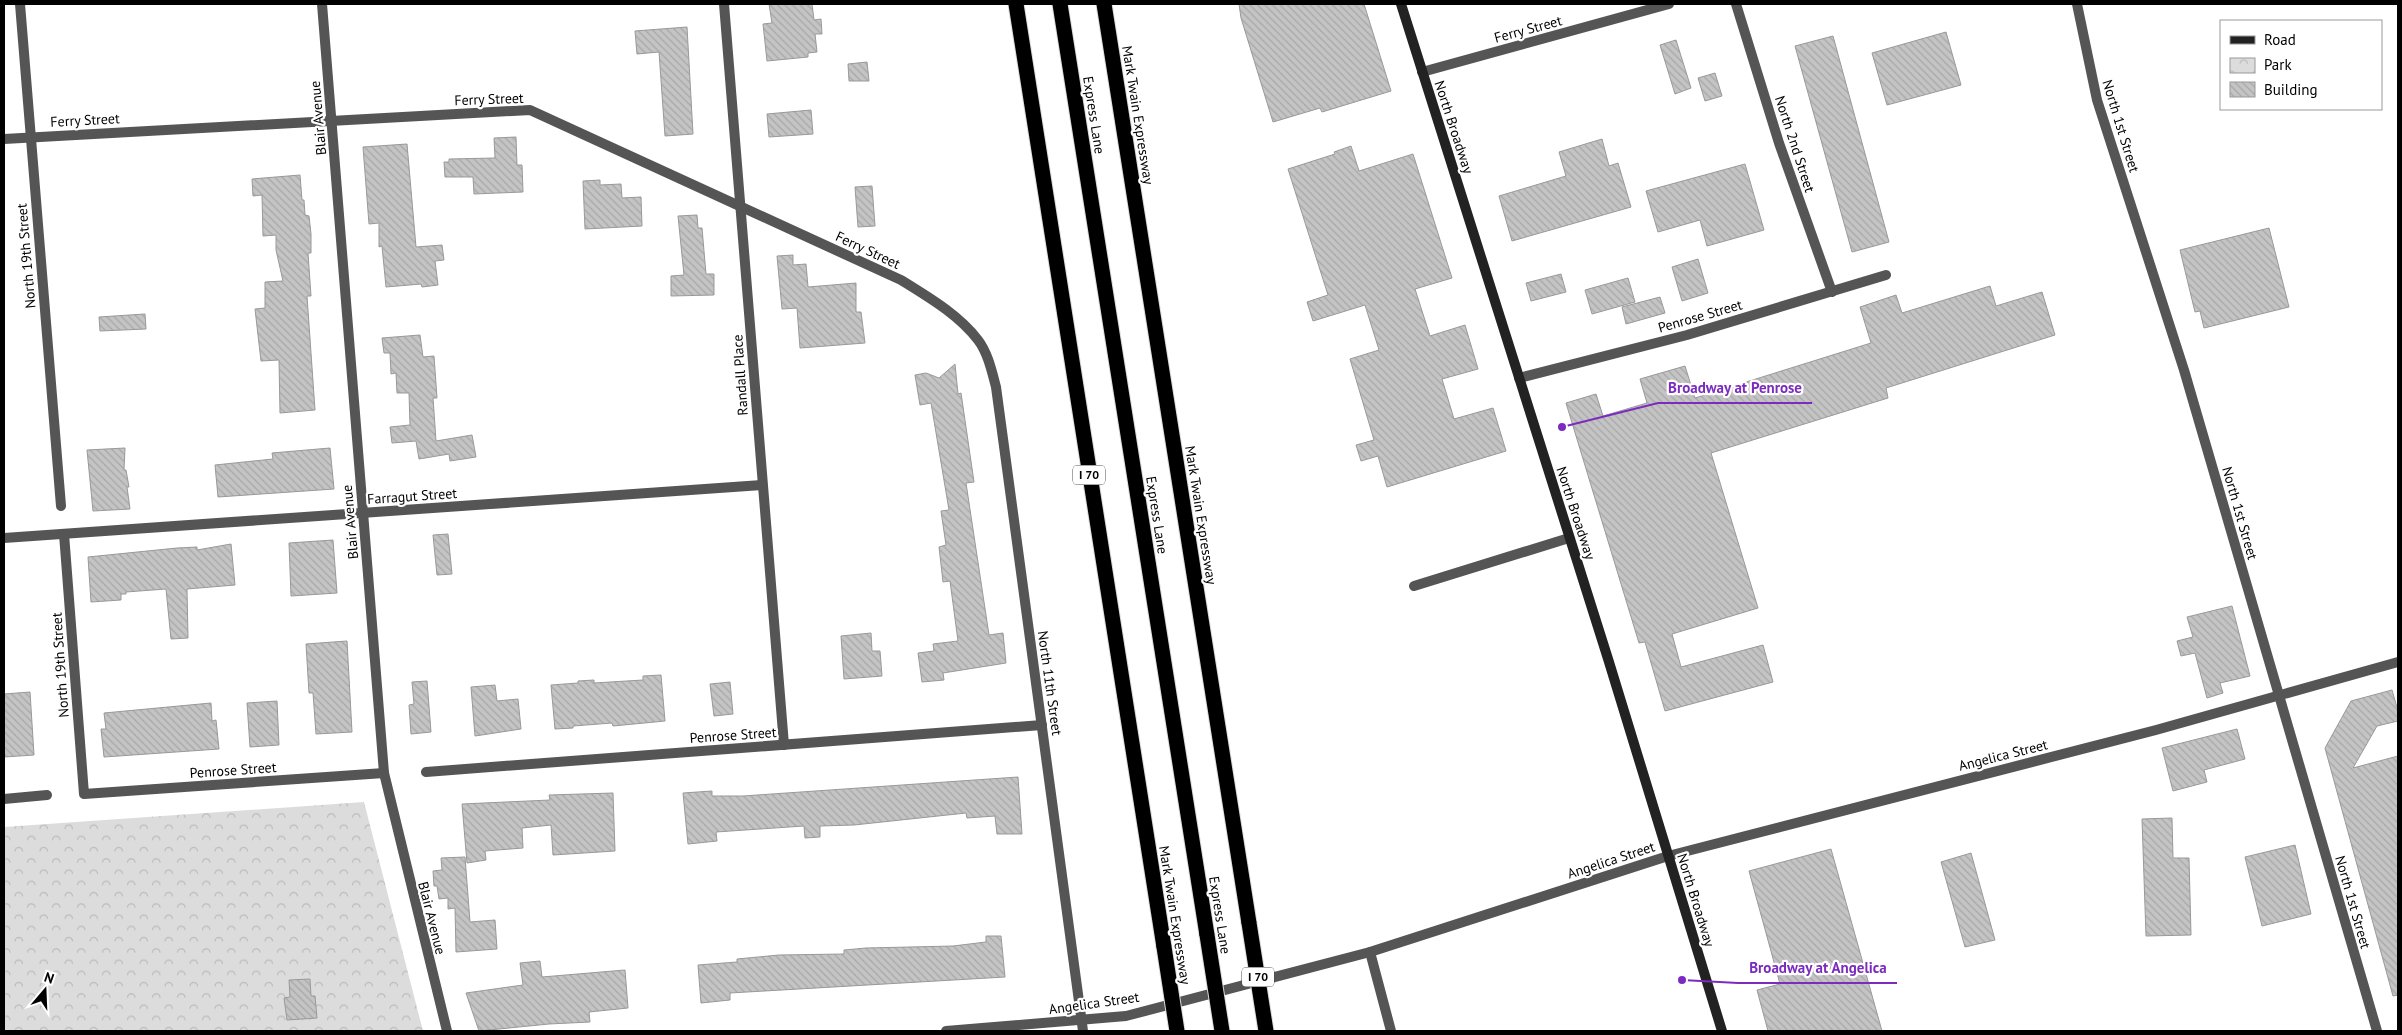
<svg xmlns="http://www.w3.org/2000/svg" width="2402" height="1035" viewBox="0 0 2402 1035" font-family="'PT Sans',sans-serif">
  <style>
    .park { fill: url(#park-crowns) }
    .building { fill: url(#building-back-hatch); stroke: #999 }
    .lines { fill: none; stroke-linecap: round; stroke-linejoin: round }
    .motorway-casing { stroke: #dbdbdb; stroke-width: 17 }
    .minor { stroke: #555; stroke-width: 10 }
    .secondary { stroke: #222; stroke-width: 10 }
    .motorway { stroke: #000; stroke-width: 15 }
    .motorway-bridge-casing { stroke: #dbdbdb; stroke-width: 17; stroke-linecap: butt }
    .motorway-bridge { stroke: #000; stroke-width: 15 }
    .labels { text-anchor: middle; stroke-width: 4.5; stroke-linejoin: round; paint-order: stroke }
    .shield { fill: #fff; stroke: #4c4c4c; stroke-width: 1 }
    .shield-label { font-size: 12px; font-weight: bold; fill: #000 }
    .street-label { font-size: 14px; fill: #000; stroke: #fff }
    .leader { fill: none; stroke: #7b2cbf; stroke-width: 2 }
    .callout-dot { fill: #7b2cbf; stroke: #fff; stroke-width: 2 }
    .callout-label { font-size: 15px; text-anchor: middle; font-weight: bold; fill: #7b2cbf; stroke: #fff; stroke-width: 4.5; stroke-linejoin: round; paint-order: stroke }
  </style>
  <defs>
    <pattern id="park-crowns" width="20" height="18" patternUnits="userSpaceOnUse" patternTransform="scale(1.25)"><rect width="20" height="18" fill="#dcdcdc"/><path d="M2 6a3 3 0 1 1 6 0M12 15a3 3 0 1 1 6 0" fill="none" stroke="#bbb"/></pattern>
    <pattern id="building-back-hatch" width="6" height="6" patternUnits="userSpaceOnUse" patternTransform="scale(1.25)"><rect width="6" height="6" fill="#c4c4c4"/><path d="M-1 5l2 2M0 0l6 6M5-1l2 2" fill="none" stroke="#a7a7a7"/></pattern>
  </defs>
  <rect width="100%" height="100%" fill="#fff"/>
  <path class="park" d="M364,802l59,229h-419v-204z"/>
  <g class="building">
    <path d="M769,4h43l2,16 7,-1 1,15h-7l2,18 -9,1v4l-41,4 -4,-37 9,-1z"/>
    <path d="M1239,4h125l27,87 -69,21 -2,-4 -47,14 -32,-104z"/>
    <path d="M687,27l6,107 -28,2 -6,-84 -22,2 -2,-23z"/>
    <path d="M1946,32l15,53 -74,20 -15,-52z"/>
    <path d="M1833,36l56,206 -37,10 -57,-206z"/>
    <path d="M1676,40l15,48 -16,6 -15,-49z"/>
    <path d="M867,62l2,19h-20l-1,-17z"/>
    <path d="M1715,73l7,23 -17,5 -7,-23z"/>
    <path d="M811,110l2,24 -44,3 -2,-23z"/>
    <path d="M516,137l1,28h5l1,27 -49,2 -1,-17h-28l-1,-15h5v-3l46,-1 -1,-20z"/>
    <path d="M1602,139l7,27 9,-3 13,44 -119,34 -13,-45 67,-20 -7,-24z"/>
    <path d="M407,144l9,103 26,-2 2,15 -9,1 3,24 -16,2 -1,-3 -35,3 -4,-41 -3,1v-24l-10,1 -6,-77z"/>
    <path d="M1351,146l8,25 54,-17 39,124 -37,11 15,47 35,-11 13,44 -36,10 12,40 39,-11 13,43 -119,36 -9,-31 -17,5 -5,-16 18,-5 -24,-81 29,-9 -14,-45 -52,16 -6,-19 21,-7 -40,-126 47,-15 -1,-2z"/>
    <path d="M1745,164l19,66 -57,16 -7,-26 -42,12 -12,-41z"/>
    <path d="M300,175l2,25h2l1,15 4,1 2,18v19h-3l3,43h-4l8,114 -35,3 -1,-53 -18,1 -6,-52 10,-1v-26l18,-1 -7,-31v-15l-13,1 -1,-41 -9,1 -1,-17z"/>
    <path d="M600,180v5l21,-1 1,14 19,-1 1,29 -57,3 -2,-48z"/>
    <path d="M872,186l3,40 -17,1 -3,-40z"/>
    <path d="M697,215l1,13h4l4,46h8v21l-43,1v-20l13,-1 -6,-59z"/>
    <path d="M2269,228l20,79 -85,21 -4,-17 -5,1 -15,-62z"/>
    <path d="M793,255v10l13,-1 2,23 48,-4v29h5l4,31 -65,5 -3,-40 -15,1 -5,-53z"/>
    <path d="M1698,259l10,34 -26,8 -10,-34z"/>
    <path d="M1561,274l5,18 -35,9 -5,-18z"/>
    <path d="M1628,278l7,24 -43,12 -7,-24z"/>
    <path d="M1990,286l6,20 46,-14 13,43 -169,53 2,10 -177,55 47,155 -86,26 9,33 82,-22 10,37 -108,29 -20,-69 -6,1 -73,-240 30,-9 7,22 44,-13 -7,-24 45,-13 10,32 176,-55 -11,-36 36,-12 6,18z"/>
    <path d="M1660,297l5,16 -39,11 -4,-17z"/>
    <path d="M145,314l1,15 -46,2 -1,-14z"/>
    <path d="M420,335l3,22 11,-1 3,42h-4l3,43 36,-6 4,22 -26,4 -1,-7 -30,5 -3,-18 -24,2 -2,-16 20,-2 -1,-32h-12l-1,-20 -5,1 -1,-21h-6l-2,-15z"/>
    <path d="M955,364l3,30 3,-1 13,89 -8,1 23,152 14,-2 3,30 -63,10 1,7 -22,2 -4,-29 16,-2 -1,-7 25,-3 -8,-60 -7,1 -4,-35 7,-2 -5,-34 8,-1 -18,-107 -11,2 -5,-30 11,-2 13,5z"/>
    <path d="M125,448l-1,22h2l3,17h-2l3,22 -37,2 -6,-61z"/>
    <path d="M330,448l4,41 -116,8 -3,-32 58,-6 -1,-6z"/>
    <path d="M448,534l4,40 -15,1 -4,-40z"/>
    <path d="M333,540l4,53 -46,3 -2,-53z"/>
    <path d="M231,544l4,41 -48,4 1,49 -17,1 -5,-50 -40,3v2h-5v6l-30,2 -3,-45 89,-9 20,-1v3z"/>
    <path d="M2232,606l18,70 -30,7 3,10 -16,5 -12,-45 -14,3 -4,-15 16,-4 -6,-20z"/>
    <path d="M871,633l1,18h8l2,25 -38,3 -3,-43z"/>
    <path d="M347,641l5,91 -36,2 -3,-41h-4l-3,-49z"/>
    <path d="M661,675l4,46 -52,5 -1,-3 -39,3v2l-18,1 -4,-44 27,-2v-2l16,-1v3l49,-3v-4z"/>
    <path d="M427,681l4,51 -20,2 -2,-29 5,-1 -2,-22z"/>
    <path d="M730,682l3,32 -19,2 -4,-32z"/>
    <path d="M495,685l2,16 21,-2 3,30 -46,7 -4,-49z"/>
    <path d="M2392,690l6,21v10l-21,5 -24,42 45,-12v239l-5,1 -68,-248 26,-47z"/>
    <path d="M30,692l4,63 -30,2v-63z"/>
    <path d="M277,701l2,44 -29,2 -3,-44z"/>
    <path d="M211,703l1,18 4,-1 3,29 -115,8 -3,-28h5l-2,-16z"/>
    <path d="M2237,729l8,30 -41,11 3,12 -34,9 -11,-43z"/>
    <path d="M1018,777l4,57h-25l-2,-18 -28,2 -1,-5 -112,12 -34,1v11l-15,1 -1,-12 -88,6 1,9 -29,3 -5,-51 29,-2v5h31z"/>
    <path d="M613,793l2,58 -62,4 -2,-30 -29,3 1,20 -38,3 1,9 -19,3 -5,-59 88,-4 -1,-5z"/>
    <path d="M2172,818l1,40h16l2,77 -45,1 -4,-117z"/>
    <path d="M2295,845l16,69 -49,12 -17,-69z"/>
    <path d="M1831,849l51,182h-114l-11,-41 23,-6 -31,-113z"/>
    <path d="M1971,853l24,87 -30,7 -24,-85z"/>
    <path d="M465,857l5,65 25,-2 2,29 -41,3 -1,-44 -7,1v-11l-9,1 -2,-13h-3l-1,-15 9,-1 -1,-12z"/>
    <path d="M986,936h15l4,41 -275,16v7l-29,3 -3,-38 39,-3v-3l42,-4 65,-1v-4l22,-2 87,-2 33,-4z"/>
    <path d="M540,961l2,16 83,-7 3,38 -39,4 1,10 -41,2 -70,7 -13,-38 57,-8 -3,-22z"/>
    <path d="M310,979l1,17h4l2,22 -30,2 -3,-22 6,-1 -1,-17z"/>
  </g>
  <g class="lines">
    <defs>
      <g id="motorway">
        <path d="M1016,4l148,943"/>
        <path d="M1060,4l147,931"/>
        <path d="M1104,4l145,919"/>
      </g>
    </defs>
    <use href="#motorway" class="motorway-casing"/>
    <g class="minor">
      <path d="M20,4l41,502"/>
      <path d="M322,4l62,769 63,258"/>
      <path d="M724,4l60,741"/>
      <path d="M1736,4l43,139 53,149"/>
      <path d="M2077,4l20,96 87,270 193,661"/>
      <path d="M1422,72l247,-68"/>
      <path d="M4,139l526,-29 371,170c27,17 57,34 77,60 10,13 14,32 18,47l87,644"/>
      <path d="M1519,378l168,-43 199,-60"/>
      <path d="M64,534l20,260 300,-21"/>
      <path d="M4,538l758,-53"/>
      <path d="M1414,586l155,-48"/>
      <path d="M426,772l616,-47"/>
      <path d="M4,799l43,-4"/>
      <path d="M1370,952l21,79"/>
      <path d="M946,1031l180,-15 244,-64 298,-96 488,-126 242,-68"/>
    </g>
    <path class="secondary" d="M1401,4l208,658 113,369"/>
    <use href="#motorway" class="motorway"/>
    <defs>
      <g id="motorway-bridge">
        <path d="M1249,923l17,108"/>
        <path d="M1207,935l15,96"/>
        <path d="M1164,947l13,84"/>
      </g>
    </defs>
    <use href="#motorway-bridge" class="motorway-bridge-casing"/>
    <use href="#motorway-bridge" class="motorway-bridge"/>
  </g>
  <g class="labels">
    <g class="shield">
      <rect x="1073" y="465.5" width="32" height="19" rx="4"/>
      <rect x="1242" y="967.5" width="32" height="19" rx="4"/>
    </g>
    <g class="shield-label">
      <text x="1089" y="479">I 70</text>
      <text x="1258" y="981">I 70</text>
    </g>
    <g class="street-label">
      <text transform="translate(1528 29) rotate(-15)" y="5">Ferry Street</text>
      <text transform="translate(489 99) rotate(-2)" y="5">Ferry Street</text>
      <text transform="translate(1094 115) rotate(81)" y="5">Express Lane</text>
      <text transform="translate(1138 115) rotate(81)" y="5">Mark Twain Expressway</text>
      <text transform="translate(318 118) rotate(-95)" y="5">Blair Avenue</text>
      <text transform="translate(85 120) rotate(-3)" y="5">Ferry Street</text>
      <text transform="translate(2121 126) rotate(73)" y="5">North 1st Street</text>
      <text transform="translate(1454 127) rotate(72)" y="5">North Broadway</text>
      <text transform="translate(1795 144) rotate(72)" y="5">North 2nd Street</text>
      <text transform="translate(868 250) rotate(25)" y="5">Ferry Street</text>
      <text transform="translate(26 256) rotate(-95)" y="5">North 19th Street</text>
      <text transform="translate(1700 316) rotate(-16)" y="5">Penrose Street</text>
      <text transform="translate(740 375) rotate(-94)" y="5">Randall Place</text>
      <text transform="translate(412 496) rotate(-4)" y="5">Farragut Street</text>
      <text transform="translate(1576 513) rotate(72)" y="5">North Broadway</text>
      <text transform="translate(2240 513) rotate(74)" y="5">North 1st Street</text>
      <text transform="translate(1157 515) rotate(81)" y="5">Express Lane</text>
      <text transform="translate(1201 515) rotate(81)" y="5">Mark Twain Expressway</text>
      <text transform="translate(350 522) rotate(-95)" y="5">Blair Avenue</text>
      <text transform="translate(60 665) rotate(-94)" y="5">North 19th Street</text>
      <text transform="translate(1050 683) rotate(82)" y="5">North 11th Street</text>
      <text transform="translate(733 735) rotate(-4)" y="5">Penrose Street</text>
      <text transform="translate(2003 755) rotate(-14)" y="5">Angelica Street</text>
      <text transform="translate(233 770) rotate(-4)" y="5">Penrose Street</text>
      <text transform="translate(1611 860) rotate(-18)" y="5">Angelica Street</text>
      <text transform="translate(1696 900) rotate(73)" y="5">North Broadway</text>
      <text transform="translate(2353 902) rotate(74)" y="5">North 1st Street</text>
      <text transform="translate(1175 915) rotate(81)" y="5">Mark Twain Expressway</text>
      <text transform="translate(1220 915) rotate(81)" y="5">Express Lane</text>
      <text transform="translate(432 918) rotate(76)" y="5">Blair Avenue</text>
      <text transform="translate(1094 1003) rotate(-8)" y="5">Angelica Street</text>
    </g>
  </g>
  <path class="leader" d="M1562 427L1658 403H1812M1682 980L1738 983H1897"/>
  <g class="callout-dot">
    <circle cx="1562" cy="427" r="5"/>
    <circle cx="1682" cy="980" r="5"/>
  </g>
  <g class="callout-label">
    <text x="1735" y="393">Broadway at Penrose</text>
    <text x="1818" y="973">Broadway at Angelica</text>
  </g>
  <rect width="2402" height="1035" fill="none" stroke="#000000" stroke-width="10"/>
  <rect x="2220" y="20" width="162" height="90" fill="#ffffff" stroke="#999999"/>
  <rect x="2230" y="36" width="25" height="8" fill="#222222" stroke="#999999"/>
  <text x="2264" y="45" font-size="15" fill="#000000">Road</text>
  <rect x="2230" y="58" width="25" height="15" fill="url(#park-crowns)" stroke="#999999"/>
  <text x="2264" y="70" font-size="15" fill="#000000">Park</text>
  <rect x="2230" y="82" width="25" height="15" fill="url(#building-back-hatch)" stroke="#999999"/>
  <text x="2264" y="95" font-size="15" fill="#000000">Building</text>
  <g transform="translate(45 990) rotate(19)" stroke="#ffffff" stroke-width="4" paint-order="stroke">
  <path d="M0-4L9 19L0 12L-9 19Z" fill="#000000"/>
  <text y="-8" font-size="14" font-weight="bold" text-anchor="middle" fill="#000000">N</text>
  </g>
</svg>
